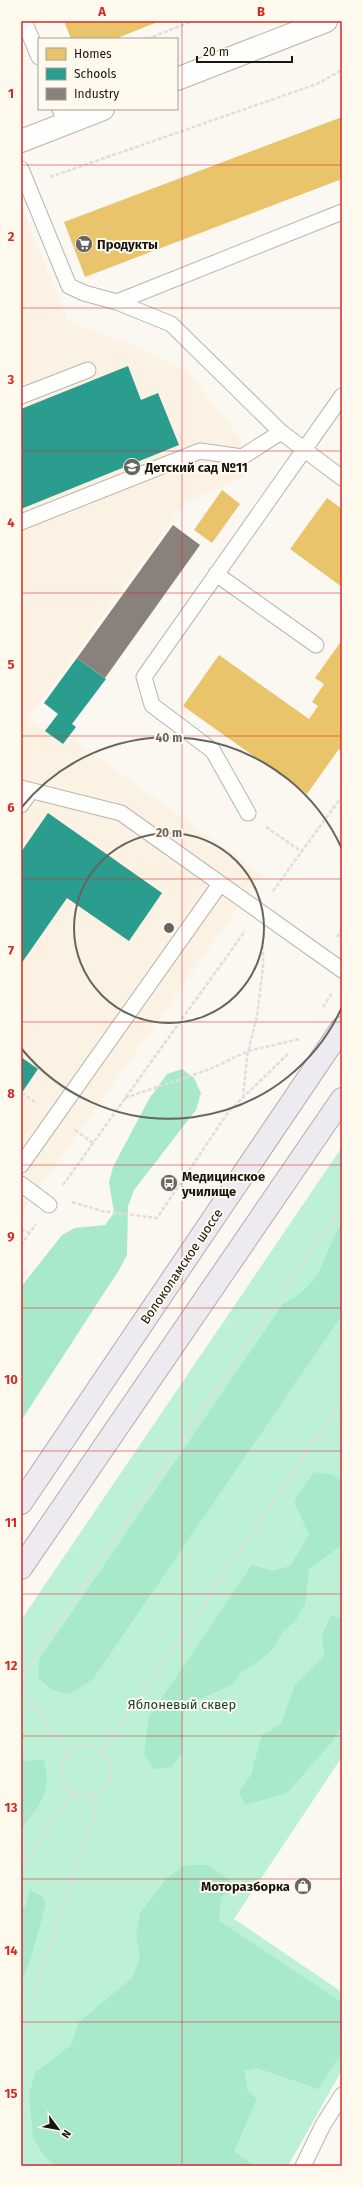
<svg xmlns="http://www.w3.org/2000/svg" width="363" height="2187" viewBox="0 0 363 2187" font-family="'Fira Sans',sans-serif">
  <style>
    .built { fill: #fcf2e3 }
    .green { fill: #bdf1d7 }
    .forest { fill: #a8e8cb }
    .homes { fill: #e9c46a }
    .schools { fill: #2a9d8f }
    .industry { fill: #8a817c }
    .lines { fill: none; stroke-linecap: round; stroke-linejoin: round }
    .service-casing { stroke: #b8b5af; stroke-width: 17 }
    .tertiary-casing { stroke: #b8b5af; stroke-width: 24 }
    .primary-casing { stroke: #b2abb5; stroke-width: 24 }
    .path { stroke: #dededc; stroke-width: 2.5; stroke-dasharray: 4 2; stroke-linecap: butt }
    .service { stroke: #fefefd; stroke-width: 15 }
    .tertiary { stroke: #fefefd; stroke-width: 22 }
    .primary { stroke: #edeaf0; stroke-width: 22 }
    .grid { fill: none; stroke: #d62828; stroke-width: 1; stroke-opacity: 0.55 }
    .ring { fill: none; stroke: #68645f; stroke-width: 2 }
    .labels { text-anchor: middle; stroke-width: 4; stroke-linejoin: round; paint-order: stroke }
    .poi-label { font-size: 13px; font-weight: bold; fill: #191510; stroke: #fff9ee; text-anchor: start }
    .street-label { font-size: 13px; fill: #191510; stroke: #fff9ee }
    .park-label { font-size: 13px; fill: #124532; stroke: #fff9ee }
    .centre { fill: #68645f; stroke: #fff9ee; stroke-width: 2 }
    .ring-label { font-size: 12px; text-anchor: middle; font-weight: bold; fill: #68645f; stroke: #fff9ee; stroke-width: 4; stroke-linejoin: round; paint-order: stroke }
    .neatline { fill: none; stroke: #d62828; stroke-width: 1.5 }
    .grid-label { font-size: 13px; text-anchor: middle; font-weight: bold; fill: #d62828 }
  </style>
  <rect width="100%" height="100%" fill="#fbf8f2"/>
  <path class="built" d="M21,204l47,117 60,22 61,30 52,66 3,38 -59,26 -157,216 17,12 13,-17 11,23 193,137 -241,340z"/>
  <path class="green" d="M342,1147v610l-108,162 108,73v78l-54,96h-267v-546z"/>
  <g class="forest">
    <path d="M182,1069l12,9 7,15 -5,17 -62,80 -6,16 -1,49 -8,15 -98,151v-134l41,-52 13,-7 30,-3 9,-12 -5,-31 4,-15 36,-68 18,-25z"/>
    <path d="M342,1222v93l-249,364 -23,15 -17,-4 -15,-12 1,-18 244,-356c42,-22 38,-46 59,-82z"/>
    <path d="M314,1472l17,2 11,8v63l-33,24 -4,36 -10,16 -13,12 -10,17 -14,12 -16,9 -10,14 -37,16 -12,14 -1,38 -10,14 -19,2 -9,-16 5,-36 103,-152 20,6 18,-5 19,-31 -15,-34z"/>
    <path d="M331,1616l11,2v108l-10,16 -45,51 -42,12 -6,-13 12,-17 11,-40 19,-11 14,-39 29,-29 -2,-21z"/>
    <path d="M21,1756l4,5 19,-1c8,35 -4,42 -23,70z"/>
    <path d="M186,1865h22l28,20 -15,13 -2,23 123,81v52l-24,35 -61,-21 -13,3 4,20 9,8 -23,52 20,15h-198l-11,-9 -12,-19 -4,-45 7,-21 35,-27 8,-23 53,-44 8,-20 -4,-23 4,-22 27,-35z"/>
    <path d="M30,1890l13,7 3,7 -16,57 -9,22v-73l5,-5z"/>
  </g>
  <g class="homes">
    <path d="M64,21h96l-45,18h-44z"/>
    <path d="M342,117v62l-257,98 -21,-55z"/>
    <path d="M222,490l18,14 -28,39 -18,-13z"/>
    <path d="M327,498l15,11v78l-52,-38z"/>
    <path d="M342,640v112l-3,-3 -32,45 -124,-88 36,-51 90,64 9,-13 -6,-4 12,-18 -9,-6z"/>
  </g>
  <g class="schools">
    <path d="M128,366l13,34 17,-7 21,52 -158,64v-100z"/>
    <path d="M77,658l29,21 -34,45 4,3 -13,17 -18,-13 13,-17 -14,-11z"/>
    <path d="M48,813l114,80 -33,48 -62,-43 -46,66v-112z"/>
    <path d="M21,1057l17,12 -17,25z"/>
  </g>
  <path class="industry" d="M173,525l27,20 -95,133 -28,-20z"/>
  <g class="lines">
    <defs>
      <g id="service">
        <path d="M24,21l15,36"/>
        <path d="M60,109l6,15"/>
        <path d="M21,169l48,117 15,7 33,9 225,-90"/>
        <path d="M117,302l54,22 110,108 61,46"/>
        <path d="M21,396l67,-26"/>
        <path d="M21,522l179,-71 42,6 39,-25"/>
        <path d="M216,574l100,71"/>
        <path d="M21,788l100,25 221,157"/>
        <path d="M21,805l10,-14"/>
        <path d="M248,813l-35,-62 -61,-46 -8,-28 198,-281"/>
        <path d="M21,1165l199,-281"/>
        <path d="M21,1184l28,21"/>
        <path d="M303,2166l20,-41 19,-30"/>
      </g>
      <g id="tertiary">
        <path d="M177,79l149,-58"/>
        <path d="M21,141l82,-32"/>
      </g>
      <g id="primary">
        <path d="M21,1503l321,-475"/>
        <path d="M21,1568l321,-469"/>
      </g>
    </defs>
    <use href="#service" class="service-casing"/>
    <use href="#tertiary" class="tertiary-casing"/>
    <use href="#primary" class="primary-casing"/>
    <g class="path">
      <path d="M147,39l46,-18"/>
      <path d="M50,177l267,-93 25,-14"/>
      <path d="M266,827l36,25"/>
      <path d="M273,891l69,-95"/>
      <path d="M337,937l5,-9"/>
      <path d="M323,1007l9,-14"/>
      <path d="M22,1093l14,10"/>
      <path d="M125,1098l85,-29 38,-18 52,-12"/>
      <path d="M243,1098l4,-42 10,-40 6,-49v-24"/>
      <path d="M75,1130l18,13"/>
      <path d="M63,1185l182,-254"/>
      <path d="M72,1202l30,9 55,7 72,-107 60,-58"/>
      <path d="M21,1229l8,4"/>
      <path d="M21,1245l15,-21"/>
      <path d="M21,1677l321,-472"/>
      <path d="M21,1689l48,65"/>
      <circle cx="86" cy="1771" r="25"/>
      <path d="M102,1752l240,-351"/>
      <path d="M21,1868l53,-75"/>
      <path d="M21,2033l74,-221 -4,-17"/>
    </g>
    <use href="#service" class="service"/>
    <use href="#tertiary" class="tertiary"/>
    <use href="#primary" class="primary"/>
  </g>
  <path class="grid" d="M182,21v2145M21,165h321M21,308h321M21,451h321M21,593h321M21,736h321M21,879h321M21,1022h321M21,1165h321M21,1308h321M21,1451h321M21,1594h321M21,1736h321M21,1879h321M21,2022h321"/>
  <g class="ring">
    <circle cx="169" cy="928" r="95"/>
    <path d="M342 1007A190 190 0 0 1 21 1048M21 808A190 190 0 0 1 342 849"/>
  </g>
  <defs>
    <symbol id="supermarket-disc" viewBox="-11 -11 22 22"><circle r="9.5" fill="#68645f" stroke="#fff9ee"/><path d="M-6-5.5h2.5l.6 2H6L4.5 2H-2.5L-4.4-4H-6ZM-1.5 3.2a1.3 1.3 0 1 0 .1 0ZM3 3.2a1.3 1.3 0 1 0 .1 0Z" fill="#fff"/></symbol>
    <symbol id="school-disc" viewBox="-11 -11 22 22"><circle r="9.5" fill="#68645f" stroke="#fff9ee"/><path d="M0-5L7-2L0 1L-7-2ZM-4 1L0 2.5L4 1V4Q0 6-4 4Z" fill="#fff"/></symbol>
    <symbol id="bus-disc" viewBox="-11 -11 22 22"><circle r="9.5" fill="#68645f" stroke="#fff9ee"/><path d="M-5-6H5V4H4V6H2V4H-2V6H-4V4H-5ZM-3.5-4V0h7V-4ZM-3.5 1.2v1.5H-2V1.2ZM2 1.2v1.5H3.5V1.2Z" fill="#fff"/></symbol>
    <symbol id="shop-disc" viewBox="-11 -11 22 22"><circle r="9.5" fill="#68645f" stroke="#fff9ee"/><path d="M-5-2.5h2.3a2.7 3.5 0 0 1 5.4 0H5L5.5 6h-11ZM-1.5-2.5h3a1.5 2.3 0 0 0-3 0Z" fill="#fff"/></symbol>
  </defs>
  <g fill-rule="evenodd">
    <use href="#supermarket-disc" x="74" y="234" width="20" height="20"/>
    <use href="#school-disc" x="122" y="457" width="20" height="20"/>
    <use href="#bus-disc" x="159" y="1173" width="20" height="20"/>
    <use href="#shop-disc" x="293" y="1876" width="20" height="20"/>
  </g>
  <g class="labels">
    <g class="poi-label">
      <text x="97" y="249">Продукты</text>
      <text x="145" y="472">Детский сад №11</text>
      <text x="182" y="1181">Медицинское<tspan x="182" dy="15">училище</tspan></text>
      <text x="290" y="1891" text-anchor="end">Моторазборка</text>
    </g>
    <g class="street-label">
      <text transform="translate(181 1266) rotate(-56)" y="5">Волоколамское шоссе</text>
    </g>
    <g class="park-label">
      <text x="182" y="1709">Яблоневый сквер</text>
    </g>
  </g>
  <circle cx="169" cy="928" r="6" class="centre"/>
  <g class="ring-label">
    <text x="169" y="742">40 m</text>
    <text x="169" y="837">20 m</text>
  </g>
  <rect width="363" height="2187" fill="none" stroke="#fff9ee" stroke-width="44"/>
  <rect x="38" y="38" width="140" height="72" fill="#fff9ee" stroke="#a39e95"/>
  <rect x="46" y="48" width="20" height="12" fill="#e9c46a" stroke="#a39e95"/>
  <text x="74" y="58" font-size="12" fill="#191510">Homes</text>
  <rect x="46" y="68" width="20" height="12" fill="#2a9d8f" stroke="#a39e95"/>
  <text x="74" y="78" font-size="12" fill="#191510">Schools</text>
  <rect x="46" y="88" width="20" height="12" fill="#8a817c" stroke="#a39e95"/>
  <text x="74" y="98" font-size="12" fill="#191510">Industry</text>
  <g transform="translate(58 2129) rotate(122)" stroke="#fff9ee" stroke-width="3" paint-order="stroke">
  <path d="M0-3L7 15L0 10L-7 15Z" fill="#191510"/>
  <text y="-6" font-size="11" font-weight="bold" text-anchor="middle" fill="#191510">N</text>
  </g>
  <path d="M197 56v6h95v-6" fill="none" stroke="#191510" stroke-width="2"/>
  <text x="203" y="56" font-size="12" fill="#191510" stroke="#fff9ee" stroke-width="3" paint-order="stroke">20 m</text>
  <rect x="22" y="22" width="319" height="2143" class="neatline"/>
  <g class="grid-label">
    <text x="102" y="16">A</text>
    <text x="261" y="16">B</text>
    <text x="11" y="98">1</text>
    <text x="11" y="241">2</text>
    <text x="11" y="384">3</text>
    <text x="11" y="527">4</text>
    <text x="11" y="669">5</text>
    <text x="11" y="812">6</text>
    <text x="11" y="955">7</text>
    <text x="11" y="1098">8</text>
    <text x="11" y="1241">9</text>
    <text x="11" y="1384">10</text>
    <text x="11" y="1527">11</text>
    <text x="11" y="1670">12</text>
    <text x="11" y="1812">13</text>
    <text x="11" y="1955">14</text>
    <text x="11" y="2098">15</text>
  </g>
</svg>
